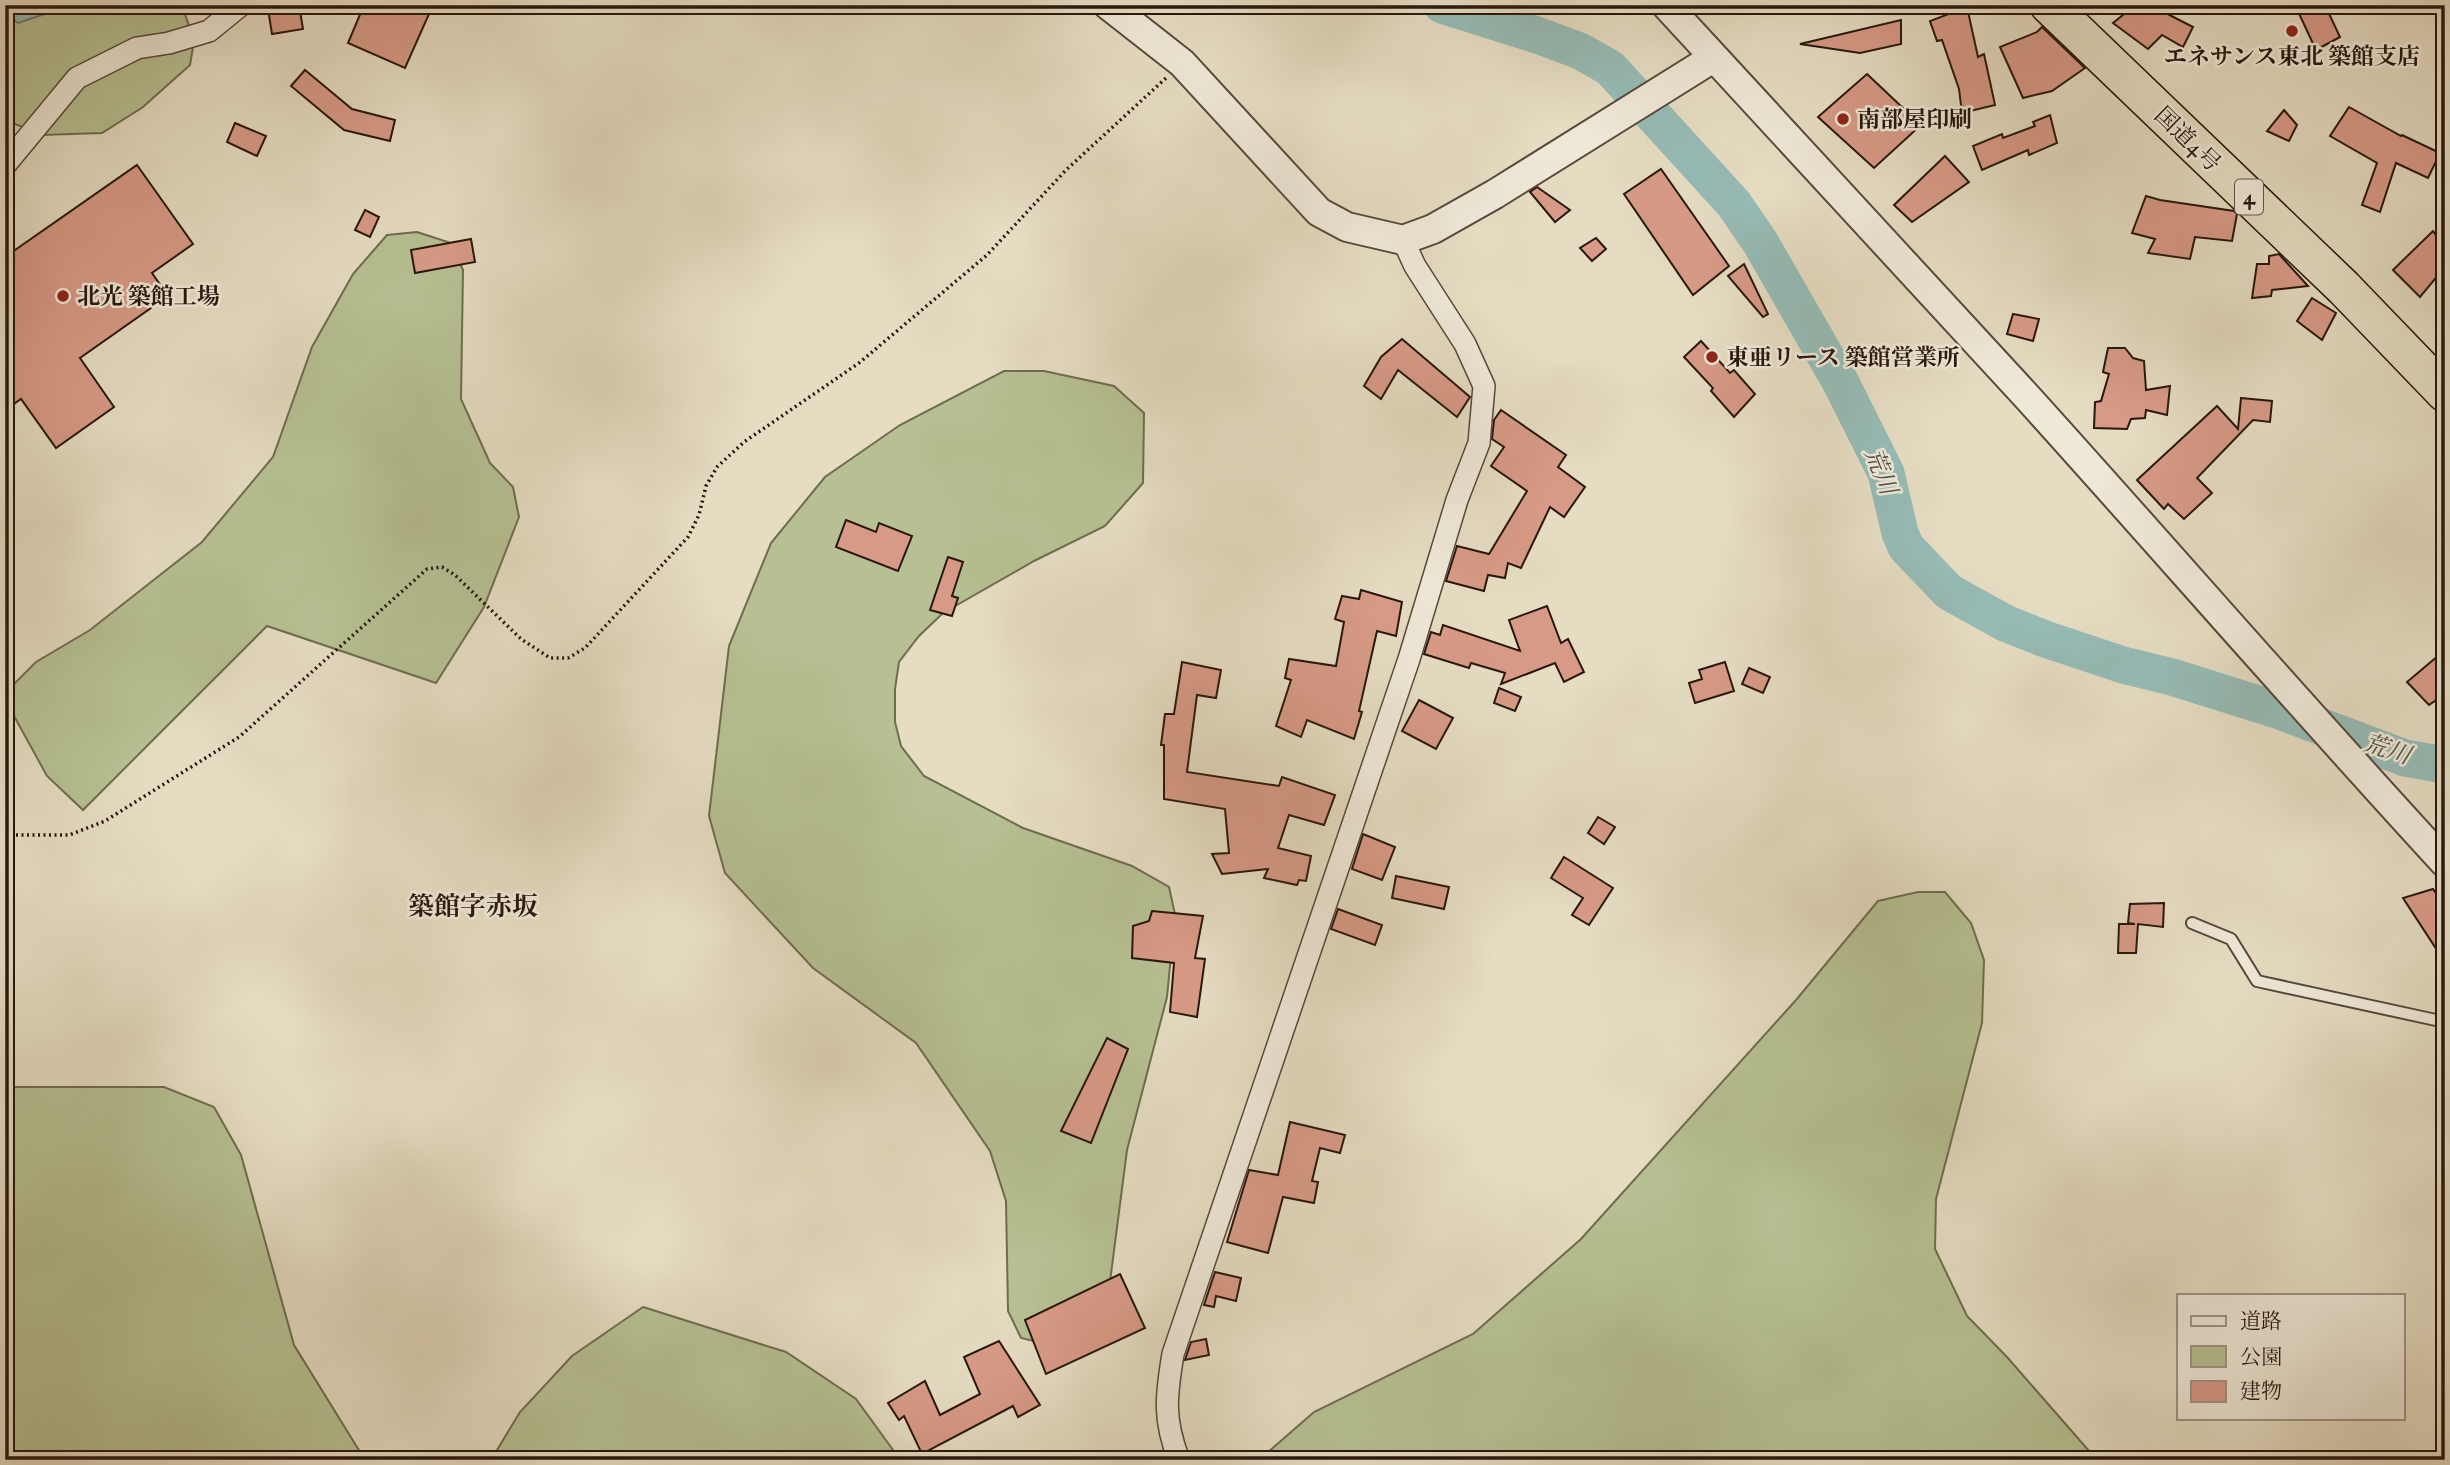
<svg xmlns="http://www.w3.org/2000/svg" width="2450" height="1465" viewBox="0 0 2450 1465" font-family="'IM FELL Double Pica','Noto Serif JP',serif">
  <style>
    .green { fill: #b6c092; stroke: #6f6c50; stroke-width: 2 }
    .water { fill: #96bbb5; stroke: #6a7972; stroke-width: 2 }
    .lines { fill: none; stroke-linecap: round; stroke-linejoin: round }
    .river { stroke: #96bbb5; stroke-width: 37 }
    .building { fill: #d79a86; stroke: #28170e; stroke-width: 2 }
    .service-casing { stroke: #57483b; stroke-width: 14 }
    .minor-casing { stroke: #57483b; stroke-width: 24 }
    .tertiary-casing { stroke: #57483b; stroke-width: 32 }
    .trunk-casing { stroke: #28170e; stroke-width: 40 }
    .path { stroke: #28170e; stroke-width: 3.5; stroke-dasharray: 2 3.5; stroke-linecap: butt }
    .service { stroke: #eee8d7; stroke-width: 10 }
    .minor { stroke: #eee8d7; stroke-width: 21 }
    .tertiary { stroke: #eee8d7; stroke-width: 28 }
    .trunk { stroke: #e5dcc2; stroke-width: 37 }
    .poi-dot { fill: #8f2418; stroke: #eee8d7; stroke-width: 2.5 }
    .labels { text-anchor: middle; stroke-width: 5; stroke-linejoin: round; paint-order: stroke }
    .shield { fill: #eee8d7; stroke: #63564a; stroke-width: 2 }
    .shield-label { font-size: 21px; font-weight: bold; fill: #28170e }
    .poi-label { font-size: 23px; font-weight: bold; fill: #28170e; stroke: #eee8d7; text-anchor: start }
    .street-label { font-size: 23px; fill: #28170e; stroke: #eee8d7 }
    .water-label { font-size: 24px; font-style: italic; fill: #4e5048; stroke: #eee8d7 }
    .quarter-label { font-size: 26px; font-weight: bold; fill: #28170e; stroke: #eee8d7 }
  </style>
  <rect width="100%" height="100%" fill="#e5dcc2"/>
  <filter id="stains"><feTurbulence type="fractalNoise" baseFrequency=".00286" numOctaves="4"/><feColorMatrix values="0 0 0 0 .2 0 0 0 0 .09 0 0 0 0 .02 0 0 0 .5 -.17"/></filter>
  <radialGradient id="worn" r=".72"><stop offset=".6" stop-color="#630" stop-opacity="0"/><stop offset="1" stop-color="#630" stop-opacity=".3"/></radialGradient>
  <g class="green">
    <path d="M5,5h177l12,36 -4,24 -47,42 -41,26 -60,2 -37,-15z"/>
    <path d="M417,232l34,11 12,27 -2,129 29,64 23,24 6,30 -35,90 -48,76 -169,-57 -184,184 -36,-34 -39,-71 1,-16 27,-27 54,-32 112,-88 71,-85 39,-110 41,-73 34,-39z"/>
    <path d="M1004,371h40l70,15 30,27 -1,70 -38,43 -71,35 -91,52 -24,23 -20,26 -4,27v33l6,24 23,30 99,52 109,38 37,21 6,27 -8,83 -40,153 -19,147 -54,49 -33,-8 -13,-27 -2,-110 -16,-50 -74,-108 -103,-75 -88,-95 -16,-57 20,-170 42,-103 54,-66 75,-52z"/>
    <path d="M1918,892h27l26,31 13,37 -2,63 -46,176 -1,50 32,67 40,41 90,103h-838l55,-48 159,-78 108,-95 215,-239 82,-99z"/>
    <path d="M5,1087h159l50,20 27,48 53,190 71,115h-360z"/>
    <path d="M643,1307l143,45 70,47 37,51v10h-402l29,-48 52,-56z"/>
  </g>
  <path class="water" d="M5,5h67l-54,18 -13,-9z"/>
  <g class="lines">
    <path class="river" d="M1442,5l95,30 43,16 30,17 124,136 26,38 81,141 45,90 14,60 6,14 43,45 56,31 40,16 78,26 49,12 105,33 128,48 40,7"/>
  </g>
  <g class="building">
    <path d="M299,5l4,24 -31,5 -4,-25z"/>
    <path d="M364,5h69l-28,63 -57,-25z"/>
    <path d="M2150,5l43,22 -10,20 -21,-12 -14,14 -35,-26 21,-17 9,7z"/>
    <path d="M2295,5h30l15,32 -24,13z"/>
    <path d="M1967,7l11,50 6,-3 11,51 -33,8 -3,-24 -17,-49 -5,1 -7,-20z"/>
    <path d="M1901,20v24l-41,9 -60,-9z"/>
    <path d="M2042,27l43,41 -33,23 -29,7 -23,-51 37,-15z"/>
    <path d="M305,70l47,39 43,11 -5,21 -46,-11 -53,-44z"/>
    <path d="M1867,74l54,51 -47,43 -56,-51z"/>
    <path d="M2349,107l52,29 1,-1 38,18 -12,25 -32,-15 -16,49 -18,-7 15,-42 -47,-27z"/>
    <path d="M2284,110l13,15 -8,16 -22,-10z"/>
    <path d="M2050,115l7,28 -28,12 -1,-5 -46,20 -9,-24 29,-12 1,4 32,-12 -2,-4z"/>
    <path d="M235,123l31,13 -9,20 -30,-14z"/>
    <path d="M1945,156l24,26 -57,40 -18,-17z"/>
    <path d="M137,165l56,79 -41,29 16,23 -88,62 34,49 -58,41 -35,-49 -16,11v-153z"/>
    <path d="M1661,169l68,97 -36,29 -69,-101z"/>
    <path d="M1537,187l33,23 -15,12 -25,-30z"/>
    <path d="M2146,196l14,4 74,11 3,3 -5,27 -37,-4 -5,22 -42,-6 7,-14 -23,-6z"/>
    <path d="M365,210l14,7 -9,20 -15,-7z"/>
    <path d="M2433,231l12,17v19l-25,30 -27,-27z"/>
    <path d="M1596,238l10,11 -14,12 -12,-13z"/>
    <path d="M471,239l4,23 -60,11 -4,-23z"/>
    <path d="M2279,254l29,32 -36,4 -1,6 -19,2 5,-34h12v-8z"/>
    <path d="M1744,264l24,50 -5,3 -35,-41z"/>
    <path d="M2312,298l24,15 -14,27 -25,-19z"/>
    <path d="M2013,314l26,5 -6,22 -26,-7z"/>
    <path d="M1402,339l68,58 -13,20 -59,-47 -17,29 -17,-13 17,-29z"/>
    <path d="M1701,341l29,32 4,-3 21,24 -21,23 -23,-26 2,-3 -29,-31z"/>
    <path d="M2108,348h17l8,10 11,3 2,29 24,-4 -3,29 -21,-5 -1,8 -14,1 -4,10 -33,-1 1,-26 6,-1 8,-27 -6,-2z"/>
    <path d="M2241,398l31,3 -2,21 -17,-2 -56,58 15,15 -28,26 -16,-15 -4,5 -27,-29 80,-74 21,23z"/>
    <path d="M1501,410l65,45 -8,12 27,20 -21,30 -14,-10 -29,61 -13,-5 -3,15 -17,-3 -4,16 -38,-10 11,-35 32,8 38,-63 -36,-25 13,-19 -12,-8 2,-19z"/>
    <path d="M846,520l30,12 3,-9 33,13 -14,35 -62,-24z"/>
    <path d="M948,557l15,5 -11,34 6,2 -6,18 -22,-6z"/>
    <path d="M1361,590l41,12 -6,34 -19,-5 -18,80 3,1 -8,27 -47,-19 -6,17 -25,-11 15,-46 -6,-2 4,-19 47,7 8,-44 -9,-3 7,-23 17,3z"/>
    <path d="M1547,606l14,37 7,-4 16,33 -20,10 -9,-19 -54,21 4,-11 -34,-10 -2,5 -45,-14 7,-22 9,3 3,-10 77,26 -11,-31z"/>
    <path d="M2445,650v44l-16,11 -22,-23z"/>
    <path d="M1182,662l39,8 -5,28 -19,-3 -10,77 92,14 3,-9 53,18 -11,30 -35,-10 -11,33 33,8 -5,25 -7,-1 -2,5 -33,-7 4,-9 -46,5 -10,-20 17,-1 -4,-44 -61,-10v-54h-3l4,-31h9z"/>
    <path d="M1725,662l9,29 -39,12 -6,-20 13,-4 -3,-9z"/>
    <path d="M1749,668l21,9 -7,16 -21,-9z"/>
    <path d="M1499,688l22,9 -6,14 -21,-8z"/>
    <path d="M1419,700l34,18 -17,31 -34,-18z"/>
    <path d="M1598,817l17,10 -11,17 -16,-11z"/>
    <path d="M1363,834l32,13 -13,33 -30,-11z"/>
    <path d="M1564,857l49,31 -24,37 -17,-10 11,-17 -32,-20z"/>
    <path d="M1396,876l53,11 -5,22 -52,-11z"/>
    <path d="M2433,889l12,17v34l-10,7 -32,-49z"/>
    <path d="M2164,903l-1,24 -25,-3 -2,29h-18l1,-29h16l-7,-1 2,-19z"/>
    <path d="M1338,909l44,16 -7,20 -44,-16z"/>
    <path d="M1152,911l51,5 -8,42 10,1 -8,58 -27,-5 4,-49 -42,-5 1,-32 16,-5z"/>
    <path d="M1107,1038l21,11 -37,94 -30,-12z"/>
    <path d="M1290,1122l55,13 -5,18 -20,-5 -8,33 6,1 -4,21 -31,-6 -15,56 -41,-11 22,-72 29,5z"/>
    <path d="M1215,1272l26,6 -5,23 -20,-5 -2,11 -10,-2z"/>
    <path d="M1120,1274l25,54 -99,46 -21,-54z"/>
    <path d="M1206,1339l3,16 -24,5 6,-18z"/>
    <path d="M999,1341l41,64 -22,12 -5,-11 -91,48 -18,-38 -5,4 -11,-17 37,-22 15,34 40,-21 -16,-37z"/>
  </g>
  <g class="lines">
    <defs>
      <path id="service" d="M2192,923l39,16 26,42 188,41"/>
      <g id="minor">
        <path d="M5,165l72,-87 60,-30 32,-5 40,-12 32,-26"/>
        <path d="M1179,1460c-16,-41 -13,-64 -6,-106l236,-695 48,-159 22,-57 5,-57 -19,-42 -50,-78 -12,-26"/>
      </g>
      <g id="tertiary">
        <path d="M1108,5l74,58 137,149 28,15 56,13 30,-11 62,-35 218,-136"/>
        <path d="M1666,5c120,132 243,262 363,394 139,154 275,311 416,464"/>
      </g>
      <path id="trunk" d="M2049,5l295,283 101,105"/>
    </defs>
    <use href="#service" class="service-casing"/>
    <use href="#minor" class="minor-casing"/>
    <use href="#tertiary" class="tertiary-casing"/>
    <use href="#trunk" class="trunk-casing"/>
    <path class="path" d="M5,835h64l36,-14 134,-84 188,-168 15,-2 13,8 66,64 29,19h18l17,-10 103,-111 11,-22 7,-29 11,-19 27,-25 115,-79 128,-108 79,-85 100,-92"/>
    <use href="#service" class="service"/>
    <use href="#minor" class="minor"/>
    <use href="#tertiary" class="tertiary"/>
    <use href="#trunk" class="trunk"/>
  </g>
  <g class="poi-dot">
    <circle cx="2292" cy="31" r="7"/>
    <circle cx="1843" cy="119" r="7"/>
    <circle cx="63" cy="296" r="7"/>
    <circle cx="1712" cy="357" r="7"/>
  </g>
  <g class="labels">
    <rect class="shield" x="2235" y="179.5" width="28" height="35" rx="5"/>
    <g class="shield-label">
      <text x="2249" y="204">4</text>
    </g>
    <g class="poi-label">
      <text x="2292" y="64" text-anchor="middle">エネサンス東北 築館支店</text>
      <text x="1857" y="127">南部屋印刷</text>
      <text x="77" y="304">北光 築館工場</text>
      <text x="1726" y="365">東亜リース 築館営業所</text>
    </g>
    <g class="street-label">
      <text transform="translate(2188 139) rotate(44)" y="8">国道4号</text>
    </g>
    <g class="water-label">
      <text transform="translate(1881 471) rotate(68)" y="8">荒川</text>
      <text transform="translate(2387 749) rotate(18)" y="8">荒川</text>
    </g>
    <g class="quarter-label">
      <text x="473" y="915">築館字赤坂</text>
    </g>
  </g>
  <rect width="2450" height="1465" fill="none" stroke="#e5dcc2" stroke-width="28"/>
  <rect x="7" y="7" width="2436" height="1451" fill="none" stroke="#28170e" stroke-width="3.5"/>
  <rect x="14" y="14" width="2422" height="1437" fill="none" stroke="#28170e" stroke-width="2"/>
  <rect x="2177" y="1294" width="228" height="126" fill="#eee8d7" stroke="#9f9487" stroke-width="2"/>
  <rect x="2191" y="1316" width="35" height="10" fill="#eee8d7" stroke="#9f9487" stroke-width="2"/>
  <text x="2240" y="1328" font-size="21" fill="#28170e">道路</text>
  <rect x="2191" y="1346" width="35" height="21" fill="#b6c092" stroke="#9f9487" stroke-width="2"/>
  <text x="2240" y="1364" font-size="21" fill="#28170e">公園</text>
  <rect x="2191" y="1381" width="35" height="21" fill="#d79a86" stroke="#9f9487" stroke-width="2"/>
  <text x="2240" y="1398" font-size="21" fill="#28170e">建物</text>
  <rect width="100%" height="100%" filter="url(#stains)"/>
  <rect width="100%" height="100%" fill="url(#worn)"/>
</svg>
